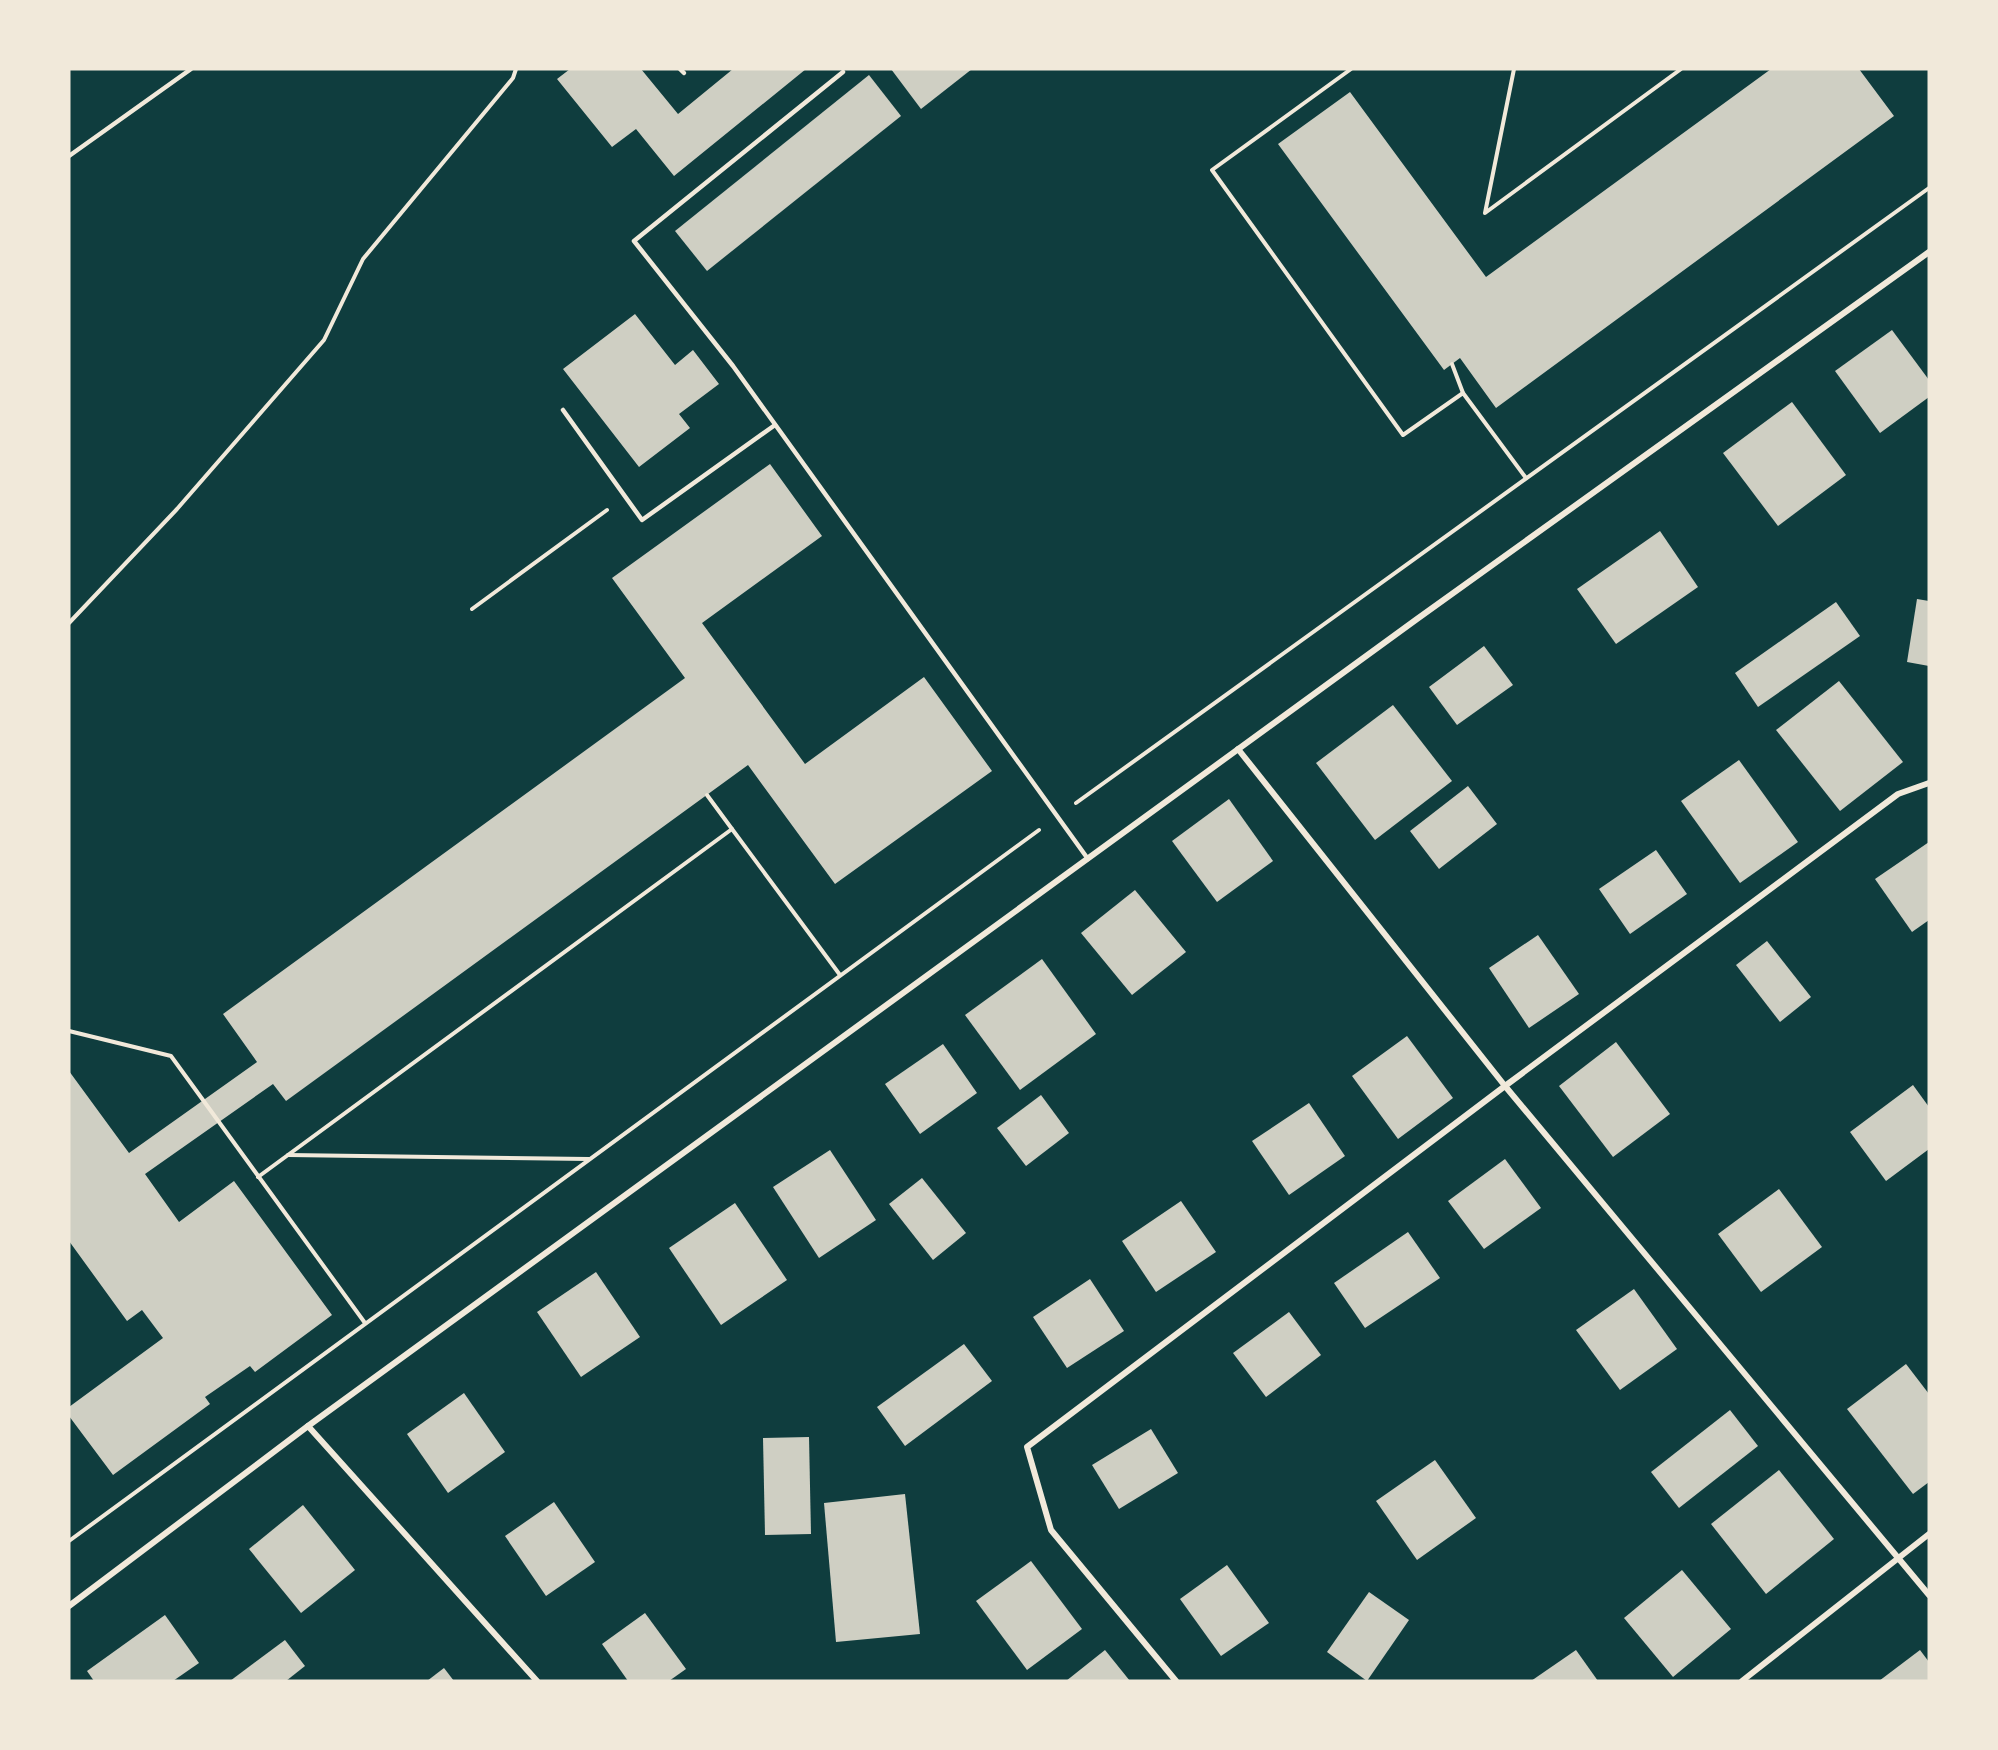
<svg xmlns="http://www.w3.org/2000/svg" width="1998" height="1750" viewBox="0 0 1998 1750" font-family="Ubuntu,sans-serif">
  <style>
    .building { fill: #cfcfc3 }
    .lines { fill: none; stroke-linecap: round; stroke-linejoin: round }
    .path { stroke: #f1e9da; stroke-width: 4 }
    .service { stroke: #f1e9da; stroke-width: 4.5 }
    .minor { stroke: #f1e9da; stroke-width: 6 }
  </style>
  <rect width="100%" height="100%" fill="#0f3d3e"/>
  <g class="building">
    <path d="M570,69h71l37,45 55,-45h73l-132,107 -38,-47 -24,18 -55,-68z"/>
    <path d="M891,69h81l-51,40z"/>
    <path d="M1771,69h88l35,47 -398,292 -36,-50 -16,12 -166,-226 72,-52 136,185z"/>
    <path d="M869,75l32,41 -194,155 -32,-40z"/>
    <path d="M635,314l40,51 18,-15 26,34 -40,30 11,14 -51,39 -76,-98z"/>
    <path d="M1892,330l37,50v17l-49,36 -45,-62z"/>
    <path d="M1792,402l54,73 -68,51 -55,-73z"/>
    <path d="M770,464l52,72 -120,87 103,141 119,-87 68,94 -157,113 -87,-119 -462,336 -13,-17 -128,90 34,48 55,-41 98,134 -77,57 -5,-6 -45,31 5,7 -97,71 -44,-59v-9l94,-69 -21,-28 -15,11 -58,-80v-170l60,82 128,-91 -34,-48 462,-336 -73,-100z"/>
    <path d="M1660,531l38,56 -82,57 -39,-55z"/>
    <path d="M1917,599l12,2v65l-22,-4z"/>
    <path d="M1836,602l24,34 -102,71 -23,-34z"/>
    <path d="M1484,646l29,39 -56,40 -28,-38z"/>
    <path d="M1839,681l64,81 -63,49 -64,-81z"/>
    <path d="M1393,705l59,76 -77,59 -59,-77z"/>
    <path d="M1739,760l59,82 -58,41 -59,-82z"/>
    <path d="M1468,786l29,38 -58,45 -29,-38z"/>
    <path d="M1229,799l44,62 -56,41 -45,-61z"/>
    <path d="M1929,842v78l-17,12 -37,-53z"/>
    <path d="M1656,850l31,44 -57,40 -31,-45z"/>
    <path d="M1135,890l51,62 -54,43 -51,-62z"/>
    <path d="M1538,935l41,59 -50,34 -40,-60z"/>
    <path d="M1767,941l44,56 -31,25 -44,-57z"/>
    <path d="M1042,959l54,75 -76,56 -55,-75z"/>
    <path d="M1407,1036l46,62 -55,41 -46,-63z"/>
    <path d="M1616,1042l54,72 -57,43 -54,-71z"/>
    <path d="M943,1044l34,49 -57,41 -35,-50z"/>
    <path d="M1913,1085l16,22v42l-43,32 -36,-49z"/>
    <path d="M1041,1095l28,38 -43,33 -29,-38z"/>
    <path d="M1309,1103l36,53 -56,39 -37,-54z"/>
    <path d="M830,1150l46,70 -57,38 -46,-71z"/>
    <path d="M1505,1159l36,49 -57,41 -36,-48z"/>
    <path d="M922,1178l44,55 -33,27 -44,-56z"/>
    <path d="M1779,1189l43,58 -61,45 -43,-58z"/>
    <path d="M1181,1201l35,51 -60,40 -34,-51z"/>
    <path d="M735,1203l52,77 -66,45 -52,-77z"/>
    <path d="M1408,1232l32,46 -75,50 -31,-45z"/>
    <path d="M596,1272l44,65 -59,40 -44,-65z"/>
    <path d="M1090,1279l34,52 -57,37 -34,-51z"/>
    <path d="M1634,1289l43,60 -57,41 -44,-60z"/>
    <path d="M1289,1312l32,43 -55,42 -33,-44z"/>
    <path d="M964,1344l28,37 -87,65 -28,-39z"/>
    <path d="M1906,1364l23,30v88l-16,12 -66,-85z"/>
    <path d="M464,1393l41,59 -57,41 -41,-59z"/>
    <path d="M1730,1410l28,36 -79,62 -28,-36z"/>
    <path d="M1151,1429l27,44 -59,36 -27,-44z"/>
    <path d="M809,1437l2,97 -46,1 -2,-97z"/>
    <path d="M1435,1460l41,58 -59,42 -41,-59z"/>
    <path d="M1779,1470l55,69 -68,55 -55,-70z"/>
    <path d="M905,1494l15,140 -84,8 -12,-139z"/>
    <path d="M554,1502l41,60 -49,34 -41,-60z"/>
    <path d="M303,1505l52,65 -54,43 -52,-64z"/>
    <path d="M1031,1561l51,68 -55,41 -51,-69z"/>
    <path d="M1227,1565l42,58 -48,33 -41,-57z"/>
    <path d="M1682,1570l49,59 -58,48 -49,-59z"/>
    <path d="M1369,1592l40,28 -42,61 -40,-29z"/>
    <path d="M645,1613l41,56 -17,12h-41l-26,-37z"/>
    <path d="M165,1615l34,48 -26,18h-79l-7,-10z"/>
    <path d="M285,1640l20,26 -19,15h-56z"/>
    <path d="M1105,1650l25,31h-64z"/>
    <path d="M1576,1650l22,31h-67z"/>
    <path d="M1920,1650l9,12v19h-50z"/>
    <path d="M444,1668l10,13h-27z"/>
  </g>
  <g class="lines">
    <g class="path">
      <path d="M1351,69l-139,101 191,265 60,-42 63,85"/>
      <path d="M1514,69l-29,144 196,-144"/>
      <path d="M1452,364l11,29"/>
      <path d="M472,609l135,-99"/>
      <path d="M69,623l108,-114 147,-169 39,-81 150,-181 3,-9"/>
      <path d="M707,795l25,34"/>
      <path d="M1076,803l853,-615"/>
      <path d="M69,1031l102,25 194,267"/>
      <path d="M288,1155l301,4"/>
      <path d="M258,1177l474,-348 108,146"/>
      <path d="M69,1541l970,-711"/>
    </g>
    <g class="service">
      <path d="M680,69l4,4"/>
      <path d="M843,72l-209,169 99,125 355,493"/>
      <path d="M69,156l122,-87"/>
      <path d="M563,410l79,110 133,-95"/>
    </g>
    <g class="minor">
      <path d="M1238,749l267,337 424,509"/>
      <path d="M308,1426l229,255"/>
      <path d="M69,1606l239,-180 1109,-807 512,-367"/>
      <path d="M1176,1681l-125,-151 -24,-83 478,-361 393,-292 31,-11"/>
      <path d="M1742,1681l187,-147"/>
    </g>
  </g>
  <rect width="1998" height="1750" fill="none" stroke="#f1e9da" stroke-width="141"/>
</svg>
